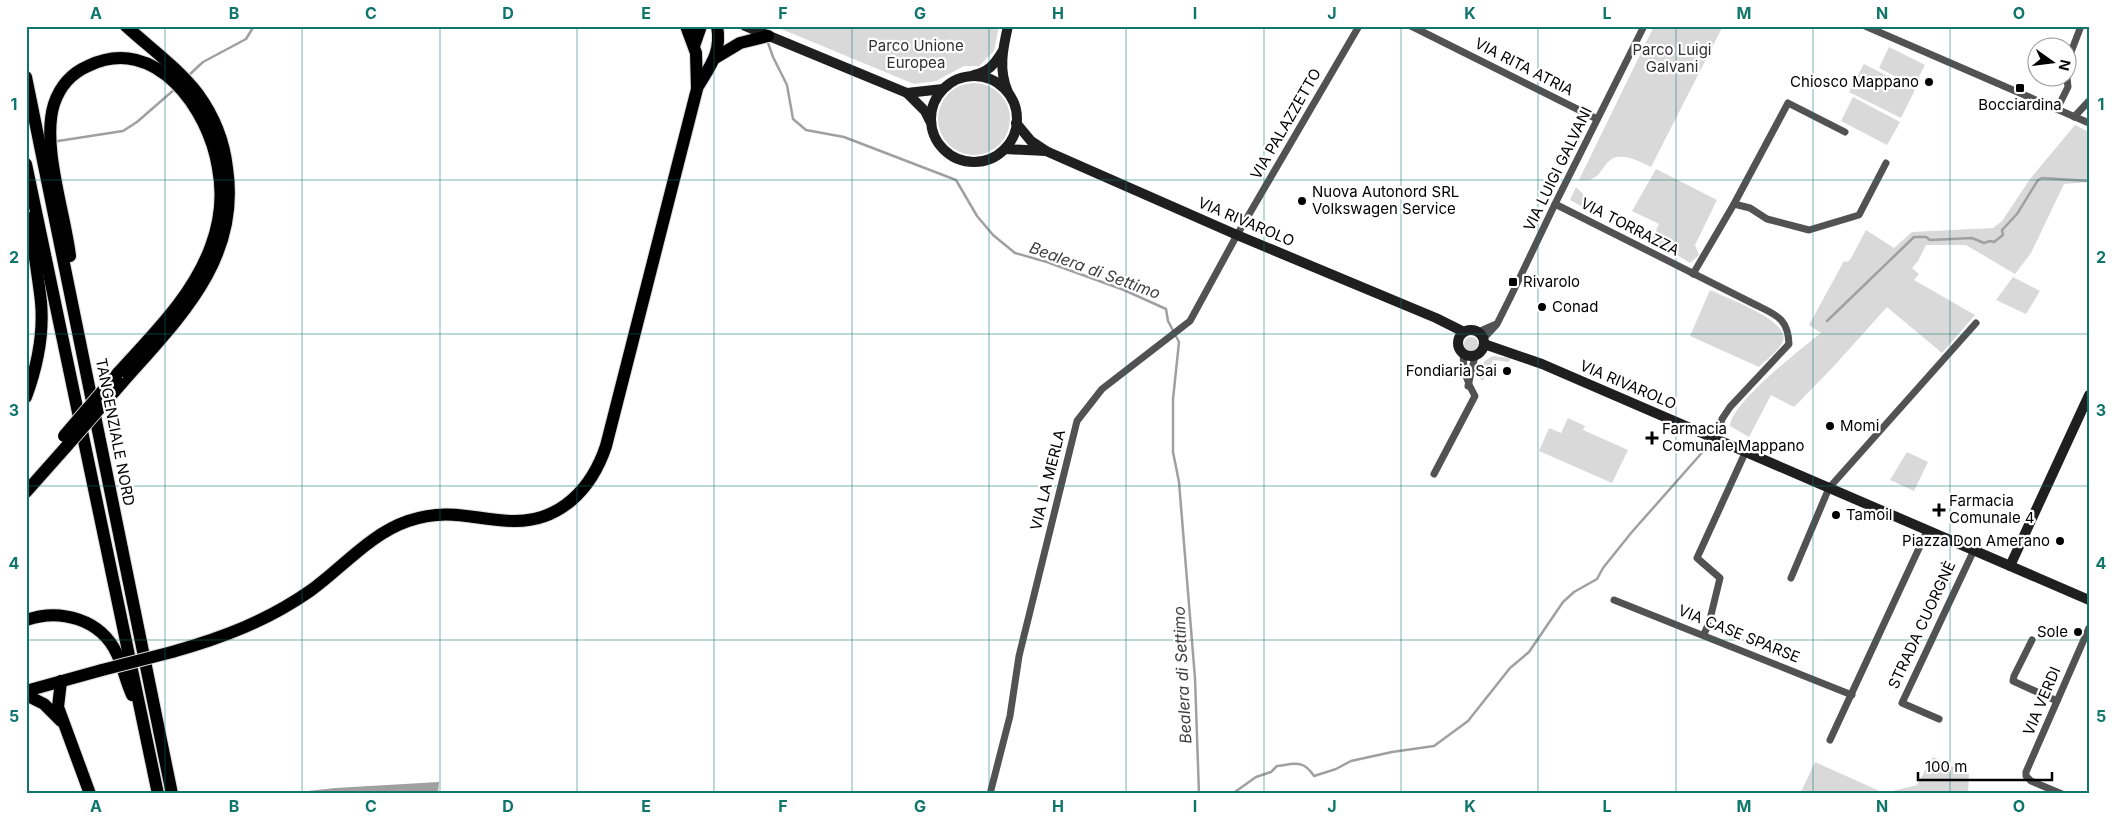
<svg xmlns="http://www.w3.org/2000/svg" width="2115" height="820" viewBox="0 0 2115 820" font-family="Inter,sans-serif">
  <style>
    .green { fill: #d9d9d9 }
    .water { fill: #a0a0a0 }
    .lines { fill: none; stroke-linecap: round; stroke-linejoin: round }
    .stream { stroke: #a0a0a0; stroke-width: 2.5 }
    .highway-casing { stroke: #dbdbdb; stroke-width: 14 }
    .street { stroke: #525252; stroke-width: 7 }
    .secondary { stroke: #1f1f1f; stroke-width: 10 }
    .highway { stroke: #000; stroke-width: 12 }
    .highway-bridge-casing { stroke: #dbdbdb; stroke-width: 14; stroke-linecap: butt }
    .highway-bridge { stroke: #000; stroke-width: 12 }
    .grid { fill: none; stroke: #0f766e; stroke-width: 1; stroke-opacity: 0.55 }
    .poi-dot { fill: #000; stroke: #fff; stroke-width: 2 }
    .labels { text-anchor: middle; stroke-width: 4.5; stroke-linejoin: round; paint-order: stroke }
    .park-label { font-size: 15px; fill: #303030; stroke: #fff }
    .street-label { font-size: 15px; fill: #000; stroke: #fff }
    .poi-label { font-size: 15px; fill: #000; stroke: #fff; text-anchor: start }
    .water-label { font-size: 16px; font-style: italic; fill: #414141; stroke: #fff }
    .neatline { fill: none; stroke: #0f766e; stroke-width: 2 }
    .grid-label { font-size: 16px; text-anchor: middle; font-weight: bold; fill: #0f766e }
  </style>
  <rect width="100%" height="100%" fill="#fff"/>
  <g class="green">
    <path d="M774,26h225l-5,25 -15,15h-15l-28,15 -22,3z"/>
    <path d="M1654,26h69l-72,141c-58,-31 -37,18 -72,13z"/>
    <path d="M1889,47l36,18 -11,21 -35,-18z"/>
    <path d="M1864,64l51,26 -14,28 -52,-26z"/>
    <circle cx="974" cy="119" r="36"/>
    <path d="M1853,97l47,25 -13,23 -46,-24z"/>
    <path d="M2075,125l14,7v50l-25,2 -33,69 -16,21 -49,-29h-40l-8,16 -6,7 7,6 -5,6 61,35 -33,38 -55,-46 -53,59 -40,41 -23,-12 -22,42 -19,-11c0,-22 72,-78 91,-93l-12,-8 35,-64 3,1 3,-2 16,-30 28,18 18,-16 81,-4 9,-7 28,-42z"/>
    <path d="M1656,169l61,31 -22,45 4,10 -9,8 -24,-15 -5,1 -11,-6 9,-19 -27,-13z"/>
    <path d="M1576,187l7,7v13l-13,-7z"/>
    <path d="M2013,277l27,14 -14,23 -30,-14z"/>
    <path d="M1710,290c16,8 80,30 73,51 -4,10 -17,19 -24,26l-69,-31z"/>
    <circle cx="1471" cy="344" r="7"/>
    <path d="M1493,356l17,2 -1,4 -16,-2 -10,21 -8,-6c4,-10 9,-14 18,-19z"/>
    <path d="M1568,418l17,8 -2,4 45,20 -16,33 -73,-32 10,-23 12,5z"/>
    <path d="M1907,452l21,10 -14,29 -24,-11z"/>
    <path d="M1933,757l36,17 -1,20h-168l15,-32 69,31 33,-8z"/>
  </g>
  <path class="water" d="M439,782l-1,12h-157l54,-6z"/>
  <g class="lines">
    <g class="stream">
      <path d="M767,40l6,17 14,28 6,34 13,11 38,7 112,43 21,36 16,19 22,18 32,9 77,28 42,19 2,12 11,21 -6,57v53l6,30 16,196 4,116"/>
      <path d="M189,75l14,-13 43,-23 8,-13"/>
      <path d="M58,141l65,-10 14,-9 39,-34"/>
      <path d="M1827,321l87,-84h12l4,3 42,-2 12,5 6,-2 4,1 9,-7 -1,-5 15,-16 21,-34 4,-2 47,3"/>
      <path d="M1232,794l24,-17 15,-5 6,-6c17,-2 26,-7 37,10l22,-7 15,-8 41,-9 42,-6 34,-25 42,-53 19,-16 34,-50 11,-10 23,-13 6,-11 28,-35 76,-86"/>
    </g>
    <defs>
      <g id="highway">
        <path d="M694,46l7,-20"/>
        <path d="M715,58l25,-15 28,-7"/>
        <path d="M26,77l146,717"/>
        <path d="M697,88c13,-22 25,-35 20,-62"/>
        <path d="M26,164l132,630"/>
        <path d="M70,256c-5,-43 -29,-111 -16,-152 6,-18 18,-31 34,-38 68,-33 121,44 130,102 5,26 2,54 -7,78 -18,50 -58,88 -93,127"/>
        <path d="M121,384c56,-64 120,-123 106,-216 -3,-27 -13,-52 -29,-74 -20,-26 -48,-46 -72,-68"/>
        <path d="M26,397c11,-30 18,-62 15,-95 -3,-28 -9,-56 -10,-84"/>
        <path d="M26,492l40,-45"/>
        <path d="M26,620c34,-12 75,-1 91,34 6,13 9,28 15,41"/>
        <path d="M172,652c50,-14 95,-31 138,-61 32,-23 60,-57 98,-70 43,-14 65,-1 105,0 48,1 79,-33 93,-75l91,-357 -1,-36 -10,-27"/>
        <path d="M61,681l-3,26 32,87"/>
        <path d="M26,691l76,-21"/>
        <path d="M26,695l18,9 17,17"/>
      </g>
    </defs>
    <use href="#highway" class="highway-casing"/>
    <g class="street">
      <path d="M1411,26l186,93"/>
      <path d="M1865,26l224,97"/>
      <path d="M2068,60l13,-34"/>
      <path d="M2057,109l11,-22 -1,-9"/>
      <path d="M2074,117l15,-16"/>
      <path d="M1555,204l199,100c21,11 34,13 35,40l-59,63 -8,12 -6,20"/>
      <path d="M1734,204l54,-101 57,29"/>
      <path d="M1693,274l41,-70 16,4 17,11 42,11 50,-15 27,-52"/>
      <path d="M1478,332l16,-7"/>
      <path d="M1483,339l14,-15 13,-26 45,-94 89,-178"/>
      <path d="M1468,386l7,-30"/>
      <path d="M1434,474l41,-78c-8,-13 -12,-26 -12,-42"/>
      <path d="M1791,578l38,-90 147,-165"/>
      <path d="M1614,600l238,95"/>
      <path d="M1711,615l9,-37 -23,-20 48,-105"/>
      <path d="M1704,634l4,-9"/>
      <path d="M2032,640l-18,36 -1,5 44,20"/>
      <path d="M1939,719l-37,-16 72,-153"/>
      <path d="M1830,740l97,-209"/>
      <path d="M991,790l19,-74 9,-60 58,-235 25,-32 88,-68 47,-86 122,-209"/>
      <path d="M2062,794l-31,-13 -5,-5v-4l63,-144"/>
    </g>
    <g class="secondary">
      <path d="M745,26l162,67 18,18 5,10"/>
      <path d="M1008,26c-5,22 -10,44 0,66"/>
      <path d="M974,75c14,-3 20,-10 28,-23"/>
      <circle cx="974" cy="119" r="43"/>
      <path d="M907,93l36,-4"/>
      <path d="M1016,123l15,18 15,10 191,84 199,83 28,14"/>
      <path d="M1005,149l41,2"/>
      <circle cx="1471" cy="343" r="13"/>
      <path d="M1484,344l58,20 547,236"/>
      <path d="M2010,566l79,-171"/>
    </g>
    <use href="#highway" class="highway"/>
    <defs>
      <g id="highway-bridge">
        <path d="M64,436l54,-63"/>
        <path d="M66,447l55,-63"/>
        <path d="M102,670l70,-18"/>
      </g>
    </defs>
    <use href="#highway-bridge" class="highway-bridge-casing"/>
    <use href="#highway-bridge" class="highway-bridge"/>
  </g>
  <path class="grid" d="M165,26v768M302,26v768M440,26v768M577,26v768M714,26v768M852,26v768M989,26v768M1126,26v768M1264,26v768M1401,26v768M1538,26v768M1676,26v768M1813,26v768M1950,26v768M26,180h2063M26,334h2063M26,486h2063M26,640h2063"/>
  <g class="poi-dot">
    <circle cx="1929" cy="82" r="5"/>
    <rect x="2015" y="83" width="10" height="10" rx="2.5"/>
    <circle cx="1302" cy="201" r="5"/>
    <rect x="1508" y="277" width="10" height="10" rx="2.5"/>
    <circle cx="1542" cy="307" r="5"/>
    <circle cx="1507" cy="371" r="5"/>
    <circle cx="1830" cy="426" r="5"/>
    <path d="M1649.5 430.5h5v5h5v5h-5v5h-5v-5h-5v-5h5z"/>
    <path d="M1936.5 502.5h5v5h5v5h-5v5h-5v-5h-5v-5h5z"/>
    <circle cx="1836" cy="515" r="5"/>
    <circle cx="2060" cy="541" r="5"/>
    <circle cx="2078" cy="632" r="5"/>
  </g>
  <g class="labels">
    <g class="park-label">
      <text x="916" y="51">Parco Unione<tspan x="916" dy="17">Europea</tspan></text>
      <text x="1672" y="55">Parco Luigi<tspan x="1672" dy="17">Galvani</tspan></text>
    </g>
    <g class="street-label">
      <text transform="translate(1524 67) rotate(27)" y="5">VIA RITA ATRIA</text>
      <text transform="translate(1286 124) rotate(-60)" y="5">VIA PALAZZETTO</text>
      <text transform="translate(1558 169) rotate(-64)" y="5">VIA LUIGI GALVANI</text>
      <text transform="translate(1246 222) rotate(23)" y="5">VIA RIVAROLO</text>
      <text transform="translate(1630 227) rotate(27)" y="5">VIA TORRAZZA</text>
      <text transform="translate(1628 385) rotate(23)" y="5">VIA RIVAROLO</text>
      <text transform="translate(115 432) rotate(79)" y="5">TANGENZIALE NORD</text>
      <text transform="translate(1048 480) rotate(-76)" y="5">VIA LA MERLA</text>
      <text transform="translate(1922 625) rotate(-65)" y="5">STRADA CUORGNÈ</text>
      <text transform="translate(1739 634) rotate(22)" y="5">VIA CASE SPARSE</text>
      <text transform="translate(2042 701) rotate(-67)" y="5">VIA VERDI</text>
    </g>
    <g class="poi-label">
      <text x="1919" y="87" text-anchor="end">Chiosco Mappano</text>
      <text x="2020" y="110" text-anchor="middle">Bocciardina</text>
      <text x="1312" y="197">Nuova Autonord SRL<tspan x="1312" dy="17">Volkswagen Service</tspan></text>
      <text x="1523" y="287">Rivarolo</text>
      <text x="1552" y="312">Conad</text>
      <text x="1497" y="376" text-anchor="end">Fondiaria Sai</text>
      <text x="1840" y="431">Momi</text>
      <text x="1662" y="434">Farmacia<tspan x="1662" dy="17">Comunale Mappano</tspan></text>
      <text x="1949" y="506">Farmacia<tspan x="1949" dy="17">Comunale 4</tspan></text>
      <text x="1846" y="520">Tamoil</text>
      <text x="2050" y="546" text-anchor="end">Piazza Don Amerano</text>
      <text x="2068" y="637" text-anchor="end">Sole</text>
    </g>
    <g class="water-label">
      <text transform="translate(1095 270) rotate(20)" y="6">Bealera di Settimo</text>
      <text transform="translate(1182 675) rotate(-93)" y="6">Bealera di Settimo</text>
    </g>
  </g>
  <rect width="2115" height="820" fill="none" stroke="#ffffff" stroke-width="55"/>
  <g transform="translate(2052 62) rotate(104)"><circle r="24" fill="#ffffff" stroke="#999999"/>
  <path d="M0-4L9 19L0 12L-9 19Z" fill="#000000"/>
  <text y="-8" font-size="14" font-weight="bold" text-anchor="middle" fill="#000000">N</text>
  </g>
  <path d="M1918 772v8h134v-8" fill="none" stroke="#000000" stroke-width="2.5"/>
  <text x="1925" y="772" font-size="15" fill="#000000" stroke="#ffffff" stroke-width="4" paint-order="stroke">100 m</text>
  <rect x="28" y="28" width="2060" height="764" class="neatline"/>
  <g class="grid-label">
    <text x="96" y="19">A</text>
    <text x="234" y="19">B</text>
    <text x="371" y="19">C</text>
    <text x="508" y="19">D</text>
    <text x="646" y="19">E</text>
    <text x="783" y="19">F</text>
    <text x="920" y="19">G</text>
    <text x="1058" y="19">H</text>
    <text x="1195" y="19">I</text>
    <text x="1332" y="19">J</text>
    <text x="1470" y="19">K</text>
    <text x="1607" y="19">L</text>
    <text x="1744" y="19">M</text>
    <text x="1882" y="19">N</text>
    <text x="2019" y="19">O</text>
    <text x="14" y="110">1</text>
    <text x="2101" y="110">1</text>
    <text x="14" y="263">2</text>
    <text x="2101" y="263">2</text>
    <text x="14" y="416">3</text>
    <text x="2101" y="416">3</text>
    <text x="14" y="569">4</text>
    <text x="2101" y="569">4</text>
    <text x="14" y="722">5</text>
    <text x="2101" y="722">5</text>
    <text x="96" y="812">A</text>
    <text x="234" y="812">B</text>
    <text x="371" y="812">C</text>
    <text x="508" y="812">D</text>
    <text x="646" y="812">E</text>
    <text x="783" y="812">F</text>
    <text x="920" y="812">G</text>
    <text x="1058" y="812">H</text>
    <text x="1195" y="812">I</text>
    <text x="1332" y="812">J</text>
    <text x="1470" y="812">K</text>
    <text x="1607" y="812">L</text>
    <text x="1744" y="812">M</text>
    <text x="1882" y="812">N</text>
    <text x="2019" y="812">O</text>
  </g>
</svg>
